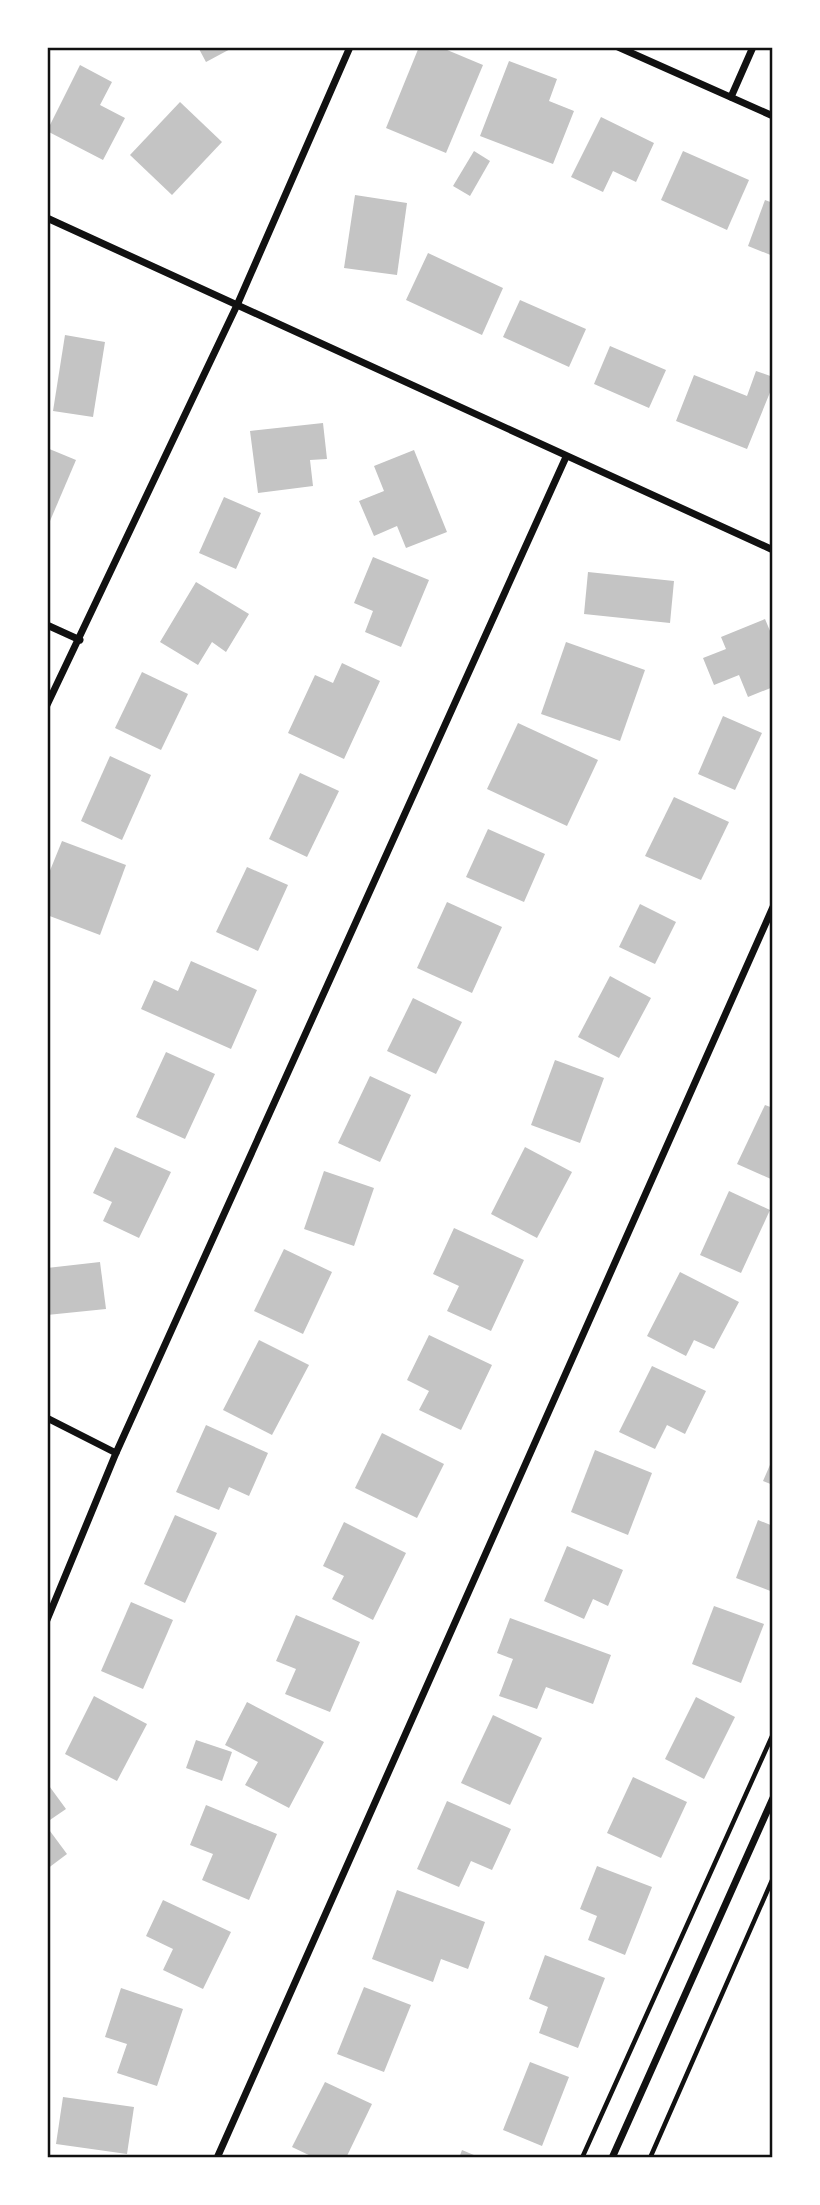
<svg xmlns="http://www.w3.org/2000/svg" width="820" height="2205" viewBox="0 0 820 2205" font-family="Literata,serif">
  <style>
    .building { fill: #c4c4c4 }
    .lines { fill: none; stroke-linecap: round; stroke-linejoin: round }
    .path { stroke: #111; stroke-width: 4.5 }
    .minor { stroke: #111; stroke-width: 7 }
    .neatline { fill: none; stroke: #111; stroke-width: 2.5 }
  </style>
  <rect width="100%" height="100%" fill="#fff"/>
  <g class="building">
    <path d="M198,47h36l-28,15z"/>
    <path d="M419,47h21l43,18 -37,88 -60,-25z"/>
    <path d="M509,61l48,18 -8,22 25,10 -21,53 -73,-28z"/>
    <path d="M80,65l32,17 -12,23 25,13 -22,42 -56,-29z"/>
    <path d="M180,102l42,40 -50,53 -42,-40z"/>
    <path d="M601,117l53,26 -18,39 -23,-11 -10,21 -32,-15z"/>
    <path d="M474,151l16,10 -20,35 -17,-10z"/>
    <path d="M683,151l66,29 -22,50 -66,-30z"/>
    <path d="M355,195l52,8 -10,72 -53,-7z"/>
    <path d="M765,200l8,3v53l-25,-10z"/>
    <path d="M428,253l75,35 -21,47 -76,-35z"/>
    <path d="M520,300l66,29 -17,38 -66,-30z"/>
    <path d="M65,335l40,7 -12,75 -40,-6z"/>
    <path d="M610,346l56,24 -17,38 -55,-24z"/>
    <path d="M756,371l17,6v8l-26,64 -71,-28 18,-46 53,21z"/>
    <path d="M323,423l4,36 -17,1 3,26 -55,7 -8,-62z"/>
    <path d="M47,448l29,12 -29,68z"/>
    <path d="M414,450l33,82 -41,16 -9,-22 -23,10 -15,-35 25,-10 -10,-25z"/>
    <path d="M224,497l37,16 -25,56 -37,-16z"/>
    <path d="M373,557l56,23 -28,67 -36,-15 8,-21 -19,-8z"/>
    <path d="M588,572l86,9 -4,42 -86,-9z"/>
    <path d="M196,582l53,32 -23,38 -14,-10 -14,23 -38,-23z"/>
    <path d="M765,619l8,19v49l-25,10 -9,-22 -25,10 -11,-27 23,-9 -5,-12z"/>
    <path d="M566,642l79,28 -25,71 -79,-27z"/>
    <path d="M342,663l38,18 -36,78 -56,-26 27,-58 18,8z"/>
    <path d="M142,672l46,22 -27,56 -46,-22z"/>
    <path d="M723,716l39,17 -27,57 -37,-16z"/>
    <path d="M518,723l80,37 -31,66 -80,-37z"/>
    <path d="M110,756l41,19 -29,65 -41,-19z"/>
    <path d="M300,773l39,18 -32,66 -38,-18z"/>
    <path d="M674,797l55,25 -28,58 -56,-24z"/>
    <path d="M488,829l57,25 -21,48 -58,-25z"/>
    <path d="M62,841l64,24 -26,70 -53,-20v-37z"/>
    <path d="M247,867l41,18 -30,66 -42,-19z"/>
    <path d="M447,902l55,25 -30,66 -55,-25z"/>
    <path d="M640,904l36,18 -21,42 -36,-17z"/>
    <path d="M191,961l66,29 -26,59 -90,-40 13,-29 24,11z"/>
    <path d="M610,976l41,22 -32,60 -41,-21z"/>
    <path d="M413,998l49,24 -26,52 -49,-23z"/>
    <path d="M166,1052l49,22 -30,65 -49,-22z"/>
    <path d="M555,1060l49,18 -24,65 -49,-18z"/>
    <path d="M370,1076l41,19 -31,67 -42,-19z"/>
    <path d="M765,1105l8,3v72l-36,-16z"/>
    <path d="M115,1147l56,25 -32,66 -36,-17 9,-19 -19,-9z"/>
    <path d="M525,1147l47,25 -35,66 -46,-24z"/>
    <path d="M324,1171l50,17 -20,58 -50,-17z"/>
    <path d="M729,1191l41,19 -29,63 -41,-18z"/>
    <path d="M454,1228l70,32 -33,71 -44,-20 12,-25 -26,-12z"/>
    <path d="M284,1249l48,23 -29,62 -49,-23z"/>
    <path d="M100,1262l6,47 -59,6v-47z"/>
    <path d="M680,1272l59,30 -25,47 -20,-9 -8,16 -39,-20z"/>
    <path d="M429,1335l63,30 -31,65 -42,-20 10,-19 -22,-11z"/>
    <path d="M259,1340l50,25 -37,70 -49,-25z"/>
    <path d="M652,1366l54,25 -21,43 -18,-9 -12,24 -36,-17z"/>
    <path d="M206,1425l62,28 -19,43 -20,-9 -10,23 -43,-18z"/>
    <path d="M382,1433l62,31 -27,54 -62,-30z"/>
    <path d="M595,1450l57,23 -24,62 -57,-23z"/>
    <path d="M773,1458v27l-10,-4z"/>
    <path d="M175,1515l42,18 -32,70 -41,-19z"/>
    <path d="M758,1520l15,6v66l-37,-14z"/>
    <path d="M344,1522l62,31 -33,67 -41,-21 12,-23 -21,-10z"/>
    <path d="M567,1546l56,24 -15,36 -15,-7 -9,20 -40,-18z"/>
    <path d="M131,1602l42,18 -30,69 -42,-18z"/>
    <path d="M714,1606l50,18 -23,59 -49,-19z"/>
    <path d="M296,1615l64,27 -30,70 -45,-18 11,-25 -20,-8z"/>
    <path d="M510,1618l101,37 -18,49 -47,-17 -9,22 -38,-13 14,-37 -16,-6z"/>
    <path d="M94,1696l53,28 -30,57 -52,-27z"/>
    <path d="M696,1697l39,20 -31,62 -39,-20z"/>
    <path d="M247,1702l77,40 -35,66 -44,-23 13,-23 -33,-17z"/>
    <path d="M493,1715l49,23 -32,67 -49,-22z"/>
    <path d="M196,1740l36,12 -10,29 -36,-13z"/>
    <path d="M633,1777l54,25 -26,56 -54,-25z"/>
    <path d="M47,1783l19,26 -19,13z"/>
    <path d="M447,1801l64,28 -19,41 -21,-9 -12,26 -42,-18z"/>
    <path d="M206,1805l71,29 -28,66 -47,-20 11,-26 -23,-9z"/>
    <path d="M47,1827l20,27 -20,15z"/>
    <path d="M597,1866l55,21 -27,68 -37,-15 9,-24 -17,-7z"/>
    <path d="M397,1890l88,32 -17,47 -27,-10 -8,23 -61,-23z"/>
    <path d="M163,1900l68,32 -28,57 -40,-19 10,-21 -27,-13z"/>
    <path d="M545,1955l60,23 -27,70 -39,-15 9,-26 -19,-8z"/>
    <path d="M364,1987l47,18 -27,67 -47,-18z"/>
    <path d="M121,1988l62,21 -26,77 -40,-13 10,-29 -22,-7z"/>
    <path d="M530,2062l39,15 -27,69 -39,-16z"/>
    <path d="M325,2082l47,22 -26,54h-31l-23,-11z"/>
    <path d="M63,2097l71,10 -7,47 -71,-10z"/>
    <path d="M462,2150l19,8h-22z"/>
  </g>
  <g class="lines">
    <g class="path">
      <path d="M582,2158l191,-424"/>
      <path d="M650,2158l123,-280"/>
    </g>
    <g class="minor">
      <path d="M618,47l155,69"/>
      <path d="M731,97l22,-50"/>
      <path d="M47,218l726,332"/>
      <path d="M47,625l33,15"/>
      <path d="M47,705l191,-402 112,-256"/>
      <path d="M47,1418l69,35"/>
      <path d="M47,1620l69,-167 450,-996"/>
      <path d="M217,2158l556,-1251"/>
      <path d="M612,2158l161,-360"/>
    </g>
  </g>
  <rect width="820" height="2205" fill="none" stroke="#ffffff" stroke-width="98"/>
  <rect x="49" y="49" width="722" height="2107" class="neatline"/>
</svg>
